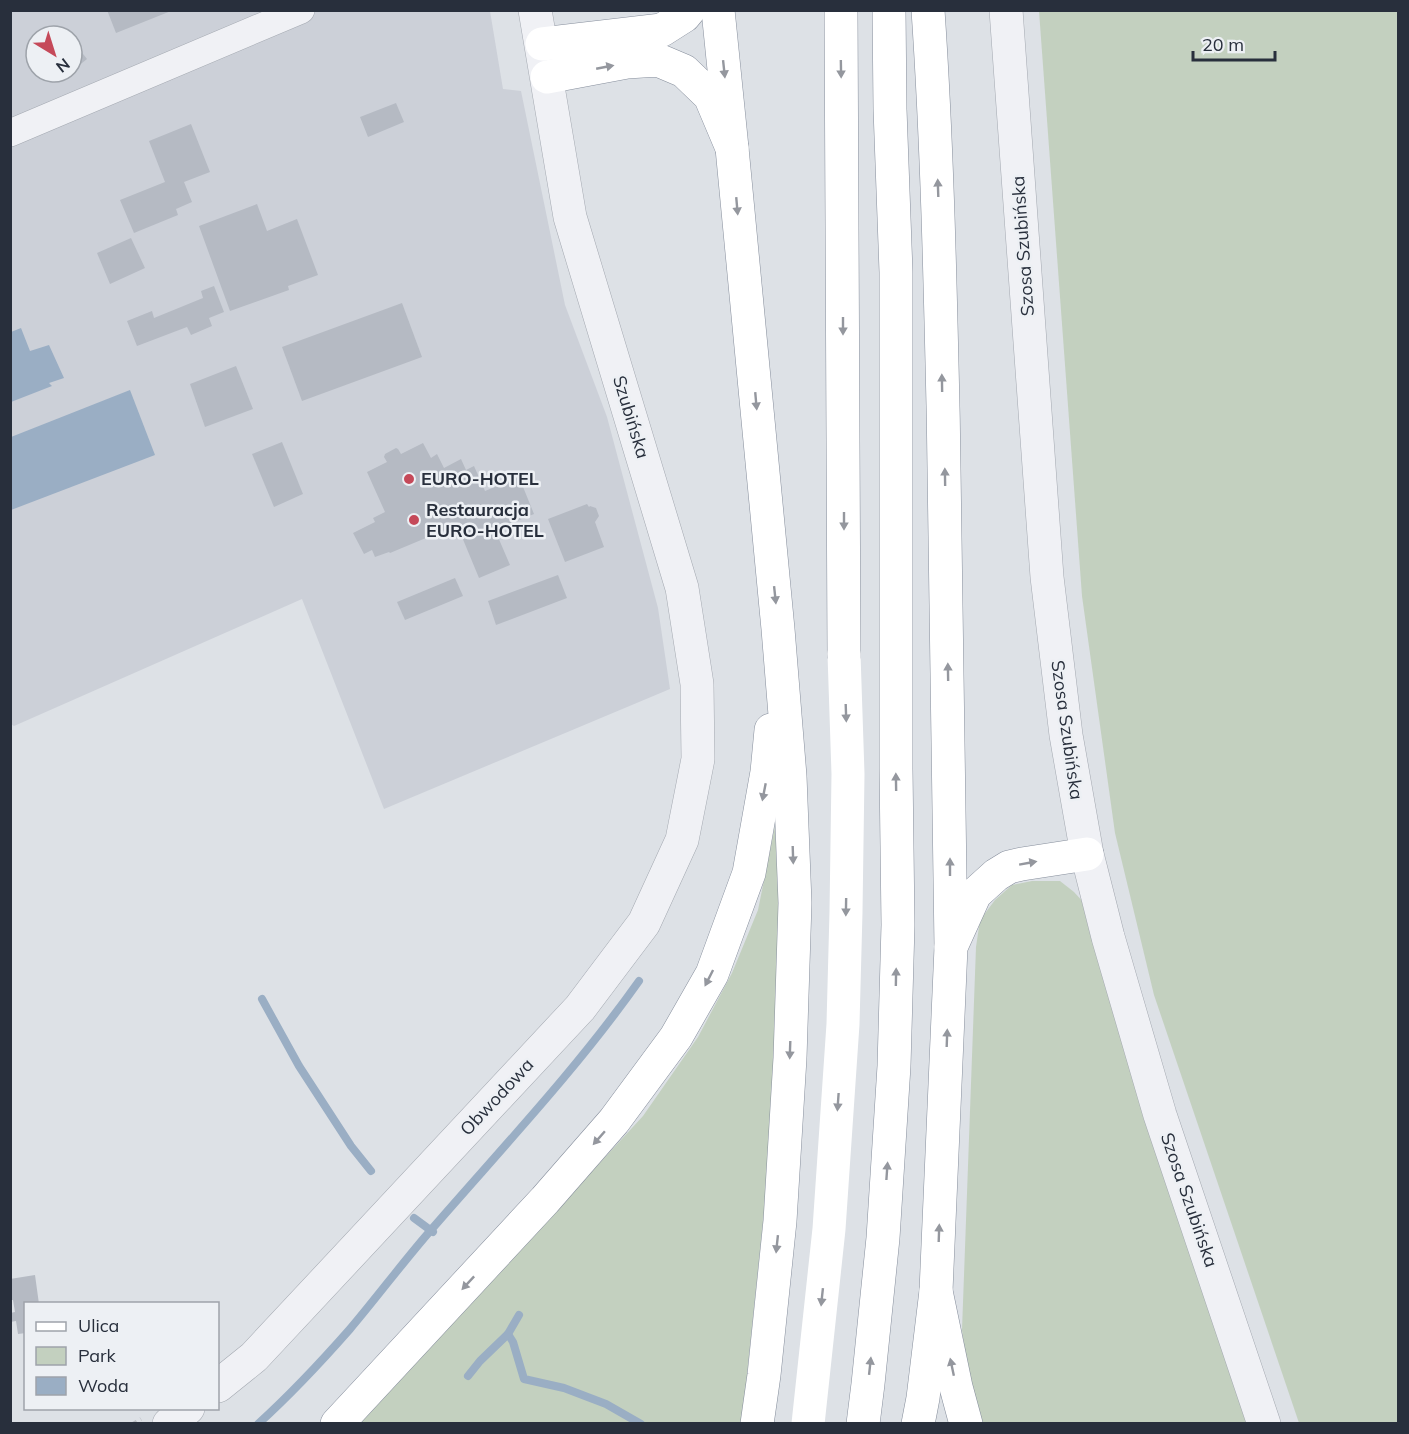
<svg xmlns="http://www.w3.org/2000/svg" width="1409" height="1434" viewBox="0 0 1409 1434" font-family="Mulish,sans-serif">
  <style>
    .built { fill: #ccd0d8; fill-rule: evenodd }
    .green { fill: #c3d0bf }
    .water { fill: #9aaec4 }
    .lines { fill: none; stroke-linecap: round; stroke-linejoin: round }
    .stream { stroke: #9aaec4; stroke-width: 8 }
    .building { fill: #b5bac3 }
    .minor-casing { stroke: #a3a8b0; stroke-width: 28 }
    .tertiary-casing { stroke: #a3a8b0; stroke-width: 34 }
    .trunk-casing { stroke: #868e9c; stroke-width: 34 }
    .motorway-casing { stroke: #868e9c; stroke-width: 34 }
    .path { stroke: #bcbfc5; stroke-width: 4; stroke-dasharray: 4.5 4.5; stroke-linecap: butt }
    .minor { stroke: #f0f1f5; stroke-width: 27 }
    .tertiary { stroke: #f0f1f5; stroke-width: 33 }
    .secondary { stroke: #fff; stroke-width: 33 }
    .trunk { stroke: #fff; stroke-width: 33 }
    .motorway { stroke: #fff; stroke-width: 33 }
    .oneway { fill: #94979e }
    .poi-dot { fill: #c54959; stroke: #edf0f4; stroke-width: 2 }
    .labels { text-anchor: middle; stroke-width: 5; stroke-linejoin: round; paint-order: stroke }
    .street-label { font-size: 18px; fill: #282f3c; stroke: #edf0f4 }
    .poi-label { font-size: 18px; font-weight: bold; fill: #282f3c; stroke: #edf0f4; text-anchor: start }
  </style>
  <rect width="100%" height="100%" fill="#dde1e6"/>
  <path class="built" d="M10,11h480l13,78 18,2 44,214 42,112 51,191 12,81 -286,120 -82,-210 -288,127 -3,-2zM36,36h36v36h-36z"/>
  <g class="green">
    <path d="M1039,11h359v1412h-99l-145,-428 -39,-162 -33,-237z"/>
    <path d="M775,826l6,126 -14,232 -25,239 -383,1 284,-308 55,-79 34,-64 26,-63z"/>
    <path d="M1032,881h28l14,11 11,12 164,519 -271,1 -6,-17 -10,-77 14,-383 4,-27 15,-20 17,-15z"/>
  </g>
  <g class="water">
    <path d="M21,328l9,23 19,-6 15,33 -15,5 3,3 -41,16v-70z"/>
    <path d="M130,390l25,65 -144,55v-73z"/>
  </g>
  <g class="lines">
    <g class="stream">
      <path d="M262,999l37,67 52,80 20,25"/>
      <path d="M414,1218l19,14"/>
      <path d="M508,1334l5,8 11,37 40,9 42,16 35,20"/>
      <path d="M468,1376l12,-15 28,-27 11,-19"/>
      <path d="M258,1424c33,-30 63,-62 92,-95 28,-33 53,-67 81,-99 71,-82 145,-160 208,-249"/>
    </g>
  </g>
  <g class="building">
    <path d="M107,10h64v1l-55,22z"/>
    <path d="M62,28l7,8h-16z"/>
    <path d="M72,40l15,19 -15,12z"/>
    <path d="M56,72h15l-9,7z"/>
    <path d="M396,103l8,19 -36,15 -8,-20z"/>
    <path d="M191,124l19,48 -26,10 8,20 -16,7 2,6 -44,18 -14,-33 45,-18 -16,-41z"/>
    <path d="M257,204l10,27 30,-12 21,56 -30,11 1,4 -59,21 -31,-85z"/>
    <path d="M131,238l14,30 -35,16 -13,-31z"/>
    <path d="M214,286l10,26 -15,6 3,8 -21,9 -4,-8 -50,19 -10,-25 25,-10 2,7 49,-20 -2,-7z"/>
    <path d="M402,303l20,54 -120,44 -20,-54z"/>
    <path d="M236,366l17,43 -48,18 -15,-43z"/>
    <path d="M282,442l21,52 -29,13 -22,-53z"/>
    <path d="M423,443l8,15 6,-4 7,14 17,-9 5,11 8,-4 11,25 34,-14 15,37 -39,16 15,35 -31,13 -22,-53 -67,28 -1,-1 -14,5 -3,-7 -8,4 -11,-21 22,-11 -2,-4 12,-6 -18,-40 20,-10 -3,-5 1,-3 11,-6 2,1 3,5z"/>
    <path d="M587,504l2,3 1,-1 6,2 3,8 -4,6 9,25 -39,15 -17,-43z"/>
    <path d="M558,575l9,23 -71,27 -8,-24z"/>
    <path d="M455,578l8,18 -58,24 -8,-18z"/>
    <path d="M35,1275l4,29h-13v29l-8,1 -2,-13 -6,1v-9l5,-1 -2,-12h-3v-21z"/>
  </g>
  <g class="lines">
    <defs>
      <path id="minor" d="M10,133l291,-123"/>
      <g id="tertiary">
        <path d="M1006,10l41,567 19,158 21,119 21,83 52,178 104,309"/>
        <path d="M218,1386l36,-29 326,-349 64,-85 38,-83 16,-81 -1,-75 -15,-96 -112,-371 -35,-207"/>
        <path d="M169,1424l19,-16"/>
      </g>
      <g id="trunk">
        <path d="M547,77l80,-15 31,-2 26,11 26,25 22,52 46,481 12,147 5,127 -5,155 -10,163 -16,154 -7,49"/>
        <path d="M337,1424l208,-224 69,-79 62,-84 36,-63 37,-101 18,-101 4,-42"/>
        <path d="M918,1424l5,-26 13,-107 15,-344 24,-53 21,-19 13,-8 13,-3 65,-10"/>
      </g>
      <g id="motorway">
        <path d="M718,10l14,138"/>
        <path d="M841,10l3,644"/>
        <path d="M928,10c9,132 12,264 15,396 4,180 7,360 8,541"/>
        <path d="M542,44l120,-14 22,-14 5,-6"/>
        <path d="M936,1291l20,96 10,37"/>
        <path d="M863,1424l5,-40 15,-146 11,-172 4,-141 -2,-156v-497l-6,-163 -1,-99"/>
      </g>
    </defs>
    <use href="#minor" class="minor-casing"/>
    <use href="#tertiary" class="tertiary-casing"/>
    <use href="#trunk" class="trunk-casing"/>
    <use href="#motorway" class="motorway-casing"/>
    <path class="path" d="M133,1424l8,-5"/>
    <use href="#minor" class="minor"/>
    <use href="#tertiary" class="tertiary"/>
    <path class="secondary" d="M808,1424l21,-195 14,-205 3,-112 2,-138 -4,-120"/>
    <use href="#trunk" class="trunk"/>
    <use href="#motorway" class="motorway"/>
  </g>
  <defs><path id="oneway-solid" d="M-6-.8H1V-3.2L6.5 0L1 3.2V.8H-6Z" transform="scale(1.5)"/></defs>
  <g class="oneway">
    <use href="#oneway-solid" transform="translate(605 67) rotate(-11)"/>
    <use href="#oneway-solid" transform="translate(724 69) rotate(84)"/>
    <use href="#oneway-solid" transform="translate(841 69) rotate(89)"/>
    <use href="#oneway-solid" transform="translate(938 188) rotate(-92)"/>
    <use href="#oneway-solid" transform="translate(737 206) rotate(85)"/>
    <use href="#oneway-solid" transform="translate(843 326) rotate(90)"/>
    <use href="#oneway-solid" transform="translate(942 383) rotate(-91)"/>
    <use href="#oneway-solid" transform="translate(756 401) rotate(85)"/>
    <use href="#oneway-solid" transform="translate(945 477) rotate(-91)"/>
    <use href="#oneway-solid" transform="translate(844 521) rotate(90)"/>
    <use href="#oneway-solid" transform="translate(775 595) rotate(84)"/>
    <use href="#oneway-solid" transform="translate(948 672) rotate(-91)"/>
    <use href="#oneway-solid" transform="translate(846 713) rotate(88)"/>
    <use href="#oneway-solid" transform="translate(896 782) rotate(-91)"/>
    <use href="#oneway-solid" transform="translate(764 792) rotate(101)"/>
    <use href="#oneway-solid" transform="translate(793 855) rotate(88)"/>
    <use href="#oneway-solid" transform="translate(1028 863) rotate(-10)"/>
    <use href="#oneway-solid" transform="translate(950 867) rotate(-90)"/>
    <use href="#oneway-solid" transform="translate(846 907) rotate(91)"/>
    <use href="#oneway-solid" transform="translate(896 977) rotate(-89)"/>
    <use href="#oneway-solid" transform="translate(709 978) rotate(117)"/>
    <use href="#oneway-solid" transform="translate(947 1038) rotate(-88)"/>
    <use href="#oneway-solid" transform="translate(790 1050) rotate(92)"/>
    <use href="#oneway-solid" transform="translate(838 1102) rotate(94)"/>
    <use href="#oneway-solid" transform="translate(599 1138) rotate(131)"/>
    <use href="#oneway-solid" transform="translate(887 1171) rotate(-86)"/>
    <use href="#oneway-solid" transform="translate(939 1233) rotate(-88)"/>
    <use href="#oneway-solid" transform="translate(777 1244) rotate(96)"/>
    <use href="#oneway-solid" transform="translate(468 1283) rotate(133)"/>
    <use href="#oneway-solid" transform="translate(822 1297) rotate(96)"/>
    <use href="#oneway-solid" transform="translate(870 1366) rotate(-84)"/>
    <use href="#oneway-solid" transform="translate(952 1367) rotate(-102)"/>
  </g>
  <g class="poi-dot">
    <circle cx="409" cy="479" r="6"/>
    <circle cx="414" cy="520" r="6"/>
  </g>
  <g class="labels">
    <g class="street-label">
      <text transform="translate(1023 246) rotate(-94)" y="6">Szosa Szubińska</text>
      <text transform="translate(631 417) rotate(73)" y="6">Szubińska</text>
      <text transform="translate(1067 730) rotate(82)" y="6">Szosa Szubińska</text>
      <text transform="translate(497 1097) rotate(-47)" y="6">Obwodowa</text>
      <text transform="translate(1189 1200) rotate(71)" y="6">Szosa Szubińska</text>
    </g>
    <g class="poi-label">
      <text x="421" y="485">EURO-HOTEL</text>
      <text x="426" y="516">Restauracja<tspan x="426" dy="21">EURO-HOTEL</tspan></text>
    </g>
  </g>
  <rect width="1409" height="1434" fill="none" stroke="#282f3c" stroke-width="24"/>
  <rect x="24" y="1302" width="195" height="108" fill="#edf0f4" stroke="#9ea3aa" stroke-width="1.5"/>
  <rect x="36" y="1322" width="30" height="9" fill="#ffffff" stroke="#9ea3aa" stroke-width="1.5"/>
  <text x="78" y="1332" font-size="18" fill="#282f3c">Ulica</text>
  <rect x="36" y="1347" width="30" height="18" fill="#c3d0bf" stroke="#9ea3aa" stroke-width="1.5"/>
  <text x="78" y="1362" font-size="18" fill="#282f3c">Park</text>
  <rect x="36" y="1377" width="30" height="18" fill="#9aaec4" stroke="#9ea3aa" stroke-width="1.5"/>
  <text x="78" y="1392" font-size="18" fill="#282f3c">Woda</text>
  <g transform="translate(54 54) rotate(142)"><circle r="28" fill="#edf0f4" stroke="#9ea3aa" stroke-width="1.5"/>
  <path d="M0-4.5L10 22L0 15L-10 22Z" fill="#c54959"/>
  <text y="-9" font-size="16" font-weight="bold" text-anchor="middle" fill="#282f3c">N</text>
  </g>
  <path d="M1193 51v9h82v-9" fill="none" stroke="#282f3c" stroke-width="3"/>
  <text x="1202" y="51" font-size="18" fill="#282f3c" stroke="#edf0f4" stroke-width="4.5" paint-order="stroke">20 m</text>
</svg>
